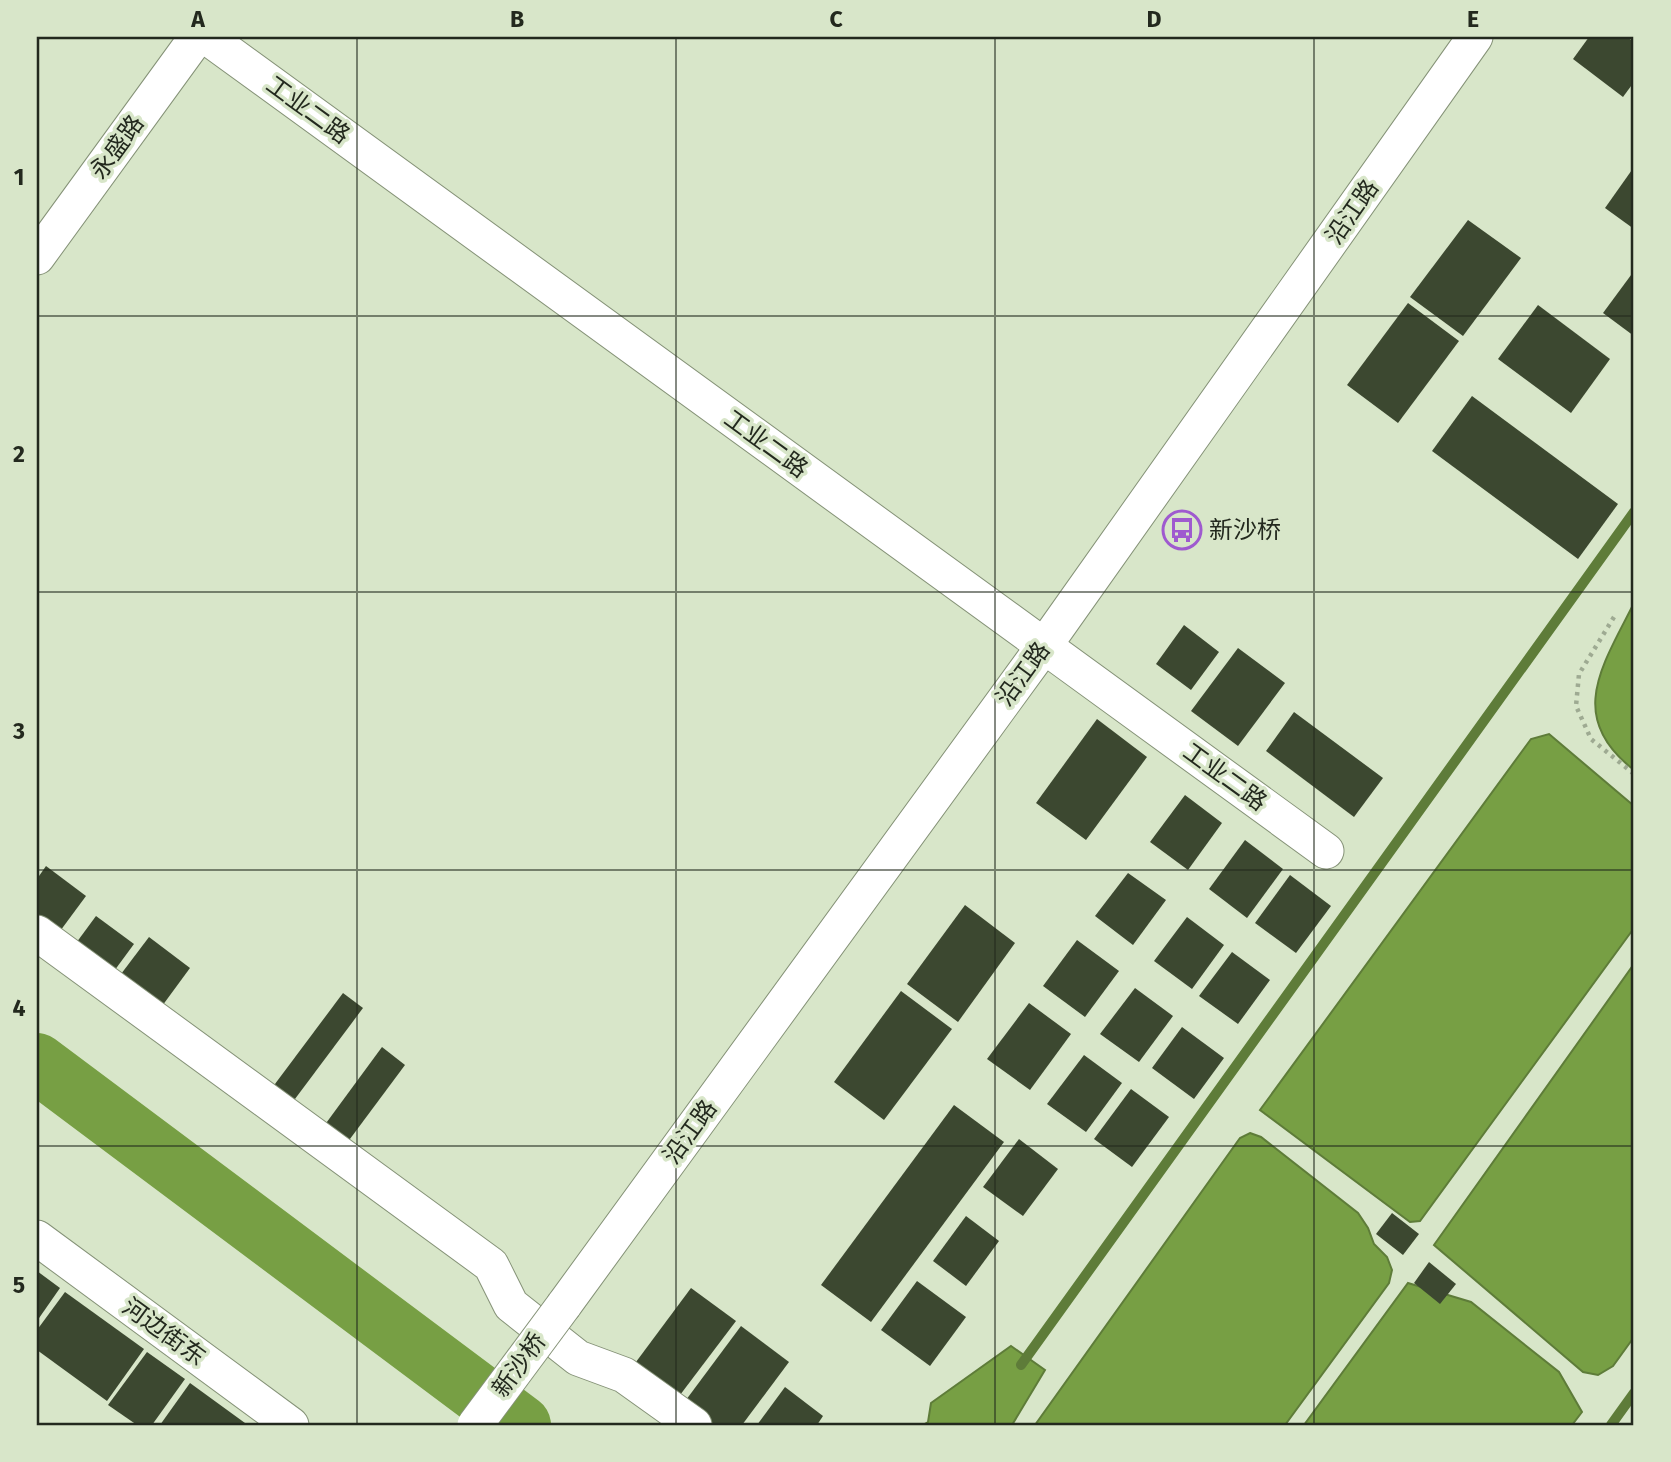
<svg xmlns="http://www.w3.org/2000/svg" width="1671" height="1462" viewBox="0 0 1671 1462" font-family="'Fira Sans','Noto Sans SC',sans-serif">
  <style>
    .water { fill: #779f44; stroke: #5e7c39; stroke-width: 2 }
    .lines { fill: none; stroke-linecap: round; stroke-linejoin: round }
    .stream { stroke: #5e7c39; stroke-width: 10 }
    .river { stroke: #779f44; stroke-width: 60 }
    .building { fill: #3c4830 }
    .minor-casing { stroke: #859277; stroke-width: 37 }
    .path { stroke: #9eaa92; stroke-width: 4.5; stroke-dasharray: 3.5 5; stroke-linecap: butt }
    .minor { stroke: #fff; stroke-width: 35 }
    .minor-bridge-casing { stroke: #859277; stroke-width: 37; stroke-linecap: butt }
    .minor-bridge { stroke: #fff; stroke-width: 35 }
    .grid { fill: none; stroke: #23291e; stroke-width: 2; stroke-opacity: 0.55 }
    .labels { text-anchor: middle; stroke-width: 7; stroke-linejoin: round; paint-order: stroke }
    .street-label { font-size: 24px; fill: #23291e; stroke: #d8e6c9 }
    .poi-label { font-size: 24px; fill: #23291e; stroke: #d8e6c9; text-anchor: start }
    .neatline { fill: none; stroke: #23291e; stroke-width: 2.5 }
    .grid-label { font-size: 23px; text-anchor: middle; font-weight: bold; fill: #23291e }
  </style>
  <rect width="100%" height="100%" fill="#d8e6c9"/>
  <g class="water">
    <path d="M1634,603v167c-69,-53 -31,-105 0,-167z"/>
    <path d="M1549,734l85,72v122l-214,293 -10,1 -150,-112 271,-371z"/>
    <path d="M1634,964v373l-21,29 -15,9 -15,-3 -149,-127z"/>
    <path d="M1250,1133l11,4 97,76 10,15 6,16 13,13 5,13 -3,13 -104,142h-250l205,-287z"/>
    <path d="M1408,1283l63,19 88,70 23,40 -10,13h-268z"/>
    <path d="M1011,1346l34,24 -33,55h-89l5,-3 3,-19z"/>
  </g>
  <g class="lines">
    <g class="stream">
      <path d="M1021,1365l613,-853"/>
      <path d="M1611,1425l23,-32"/>
    </g>
    <path class="river" d="M37,1063l484,362"/>
  </g>
  <g class="building">
    <path d="M1589,37h38l7,5v40l-11,15 -50,-38z"/>
    <path d="M1634,167v62l-29,-21z"/>
    <path d="M1468,220l53,38 -58,78 -53,-39z"/>
    <path d="M1634,271v65l-31,-23z"/>
    <path d="M1408,303l51,38 -61,82 -51,-38z"/>
    <path d="M1538,305l72,54 -39,54 -73,-54z"/>
    <path d="M1472,396l146,108 -40,55 -146,-108z"/>
    <path d="M1184,625l35,27 -28,38 -35,-26z"/>
    <path d="M1238,648l47,35 -47,63 -47,-35z"/>
    <path d="M1294,712l89,66 -29,39 -88,-66z"/>
    <path d="M1097,719l50,38 -61,83 -50,-37z"/>
    <path d="M1185,795l37,28 -34,47 -38,-28z"/>
    <path d="M1245,840l38,29 -36,49 -38,-29z"/>
    <path d="M46,866l40,30 -34,46 -15,-12v-51z"/>
    <path d="M1128,873l38,27 -33,45 -38,-29z"/>
    <path d="M1290,875l41,31 -35,47 -41,-30z"/>
    <path d="M965,905l50,38 -57,79 -51,-38z"/>
    <path d="M96,916l38,28 -28,38 -38,-28z"/>
    <path d="M1187,917l37,28 -32,44 -38,-28z"/>
    <path d="M149,937l41,31 -36,49 -42,-31z"/>
    <path d="M1077,940l42,31 -34,46 -42,-31z"/>
    <path d="M1232,952l38,28 -32,44 -39,-28z"/>
    <path d="M1135,988l38,28 -34,46 -39,-28z"/>
    <path d="M901,991l51,38 -68,91 -50,-38z"/>
    <path d="M343,993l20,15 -74,99 -20,-15z"/>
    <path d="M1029,1003l42,31 -41,56 -43,-31z"/>
    <path d="M1182,1027l42,31 -30,41 -42,-31z"/>
    <path d="M382,1047l23,18 -61,82 -23,-17z"/>
    <path d="M1084,1055l38,28 -36,49 -39,-28z"/>
    <path d="M1131,1089l38,28 -37,50 -38,-28z"/>
    <path d="M954,1105l50,37 -133,180 -50,-37z"/>
    <path d="M1019,1139l39,30 -35,47 -40,-29z"/>
    <path d="M1392,1213l27,21 -16,21 -27,-21z"/>
    <path d="M966,1216l33,25 -33,45 -33,-25z"/>
    <path d="M1429,1262l27,22 -16,20 -26,-21z"/>
    <path d="M37,1271l23,17 -23,33z"/>
    <path d="M917,1281l49,36 -36,49 -49,-36z"/>
    <path d="M691,1288l45,33 -59,78 -44,-33z"/>
    <path d="M65,1292l79,57 -37,52 -70,-51v-20z"/>
    <path d="M741,1326l48,36 -47,63h-31l-28,-21z"/>
    <path d="M147,1352l38,27 -33,46h-15l-29,-20z"/>
    <path d="M190,1383l55,40 -2,2h-83z"/>
    <path d="M785,1387l38,29 -6,9h-60z"/>
  </g>
  <g class="lines">
    <defs>
      <g id="minor">
        <path d="M207,37l1119,814"/>
        <path d="M37,257l160,-220"/>
        <path d="M37,933l454,332 20,40 67,53 46,17 70,50"/>
        <path d="M37,1238l254,187"/>
        <path d="M564,1305l480,-659 431,-609"/>
      </g>
    </defs>
    <use href="#minor" class="minor-casing"/>
    <path class="path" d="M1614,617l-35,57 -3,32 15,33 43,35"/>
    <use href="#minor" class="minor"/>
    <defs>
      <path id="minor-bridge" d="M475,1425l89,-120"/>
    </defs>
    <use href="#minor-bridge" class="minor-bridge-casing"/>
    <use href="#minor-bridge" class="minor-bridge"/>
  </g>
  <path class="grid" d="M357,37v1388M676,37v1388M995,37v1388M1314,37v1388M37,316h1597M37,592h1597M37,870h1597M37,1146h1597"/>
  <defs>
    <symbol id="bus-ring" viewBox="-11 -11 22 22"><circle r="9.5" fill="#d8e6c9" stroke="#9f5acf" stroke-width="1.5"/><path d="M-5-6H5V4H4V6H2V4H-2V6H-4V4H-5ZM-3.5-4V0h7V-4ZM-3.5 1.2v1.5H-2V1.2ZM2 1.2v1.5H3.5V1.2Z" fill="#9f5acf"/></symbol>
  </defs>
  <g fill-rule="evenodd">
    <use href="#bus-ring" x="1160" y="508" width="44" height="44"/>
  </g>
  <g class="labels">
    <g class="street-label">
      <text transform="translate(308 110) rotate(36)" y="8">工业二路</text>
      <text transform="translate(117 147) rotate(-54)" y="8">永盛路</text>
      <text transform="translate(1352 212) rotate(-55)" y="8">沿江路</text>
      <text transform="translate(766 444) rotate(36)" y="8">工业二路</text>
      <text transform="translate(1023 674) rotate(-54)" y="8">沿江路</text>
      <text transform="translate(1225 777) rotate(36)" y="8">工业二路</text>
      <text transform="translate(690 1132) rotate(-54)" y="8">沿江路</text>
      <text transform="translate(164 1332) rotate(36)" y="8">河边街东</text>
      <text transform="translate(519 1365) rotate(-54)" y="8">新沙桥</text>
    </g>
    <g class="poi-label">
      <text x="1209" y="538">新沙桥</text>
    </g>
  </g>
  <rect width="1671" height="1462" fill="none" stroke="#d8e6c9" stroke-width="77"/>
  <rect x="38" y="38" width="1594" height="1386" class="neatline"/>
  <g class="grid-label">
    <text x="198" y="27">A</text>
    <text x="517" y="27">B</text>
    <text x="836" y="27">C</text>
    <text x="1154" y="27">D</text>
    <text x="1473" y="27">E</text>
    <text x="19" y="185">1</text>
    <text x="19" y="462">2</text>
    <text x="19" y="739">3</text>
    <text x="19" y="1016">4</text>
    <text x="19" y="1293">5</text>
  </g>
</svg>
